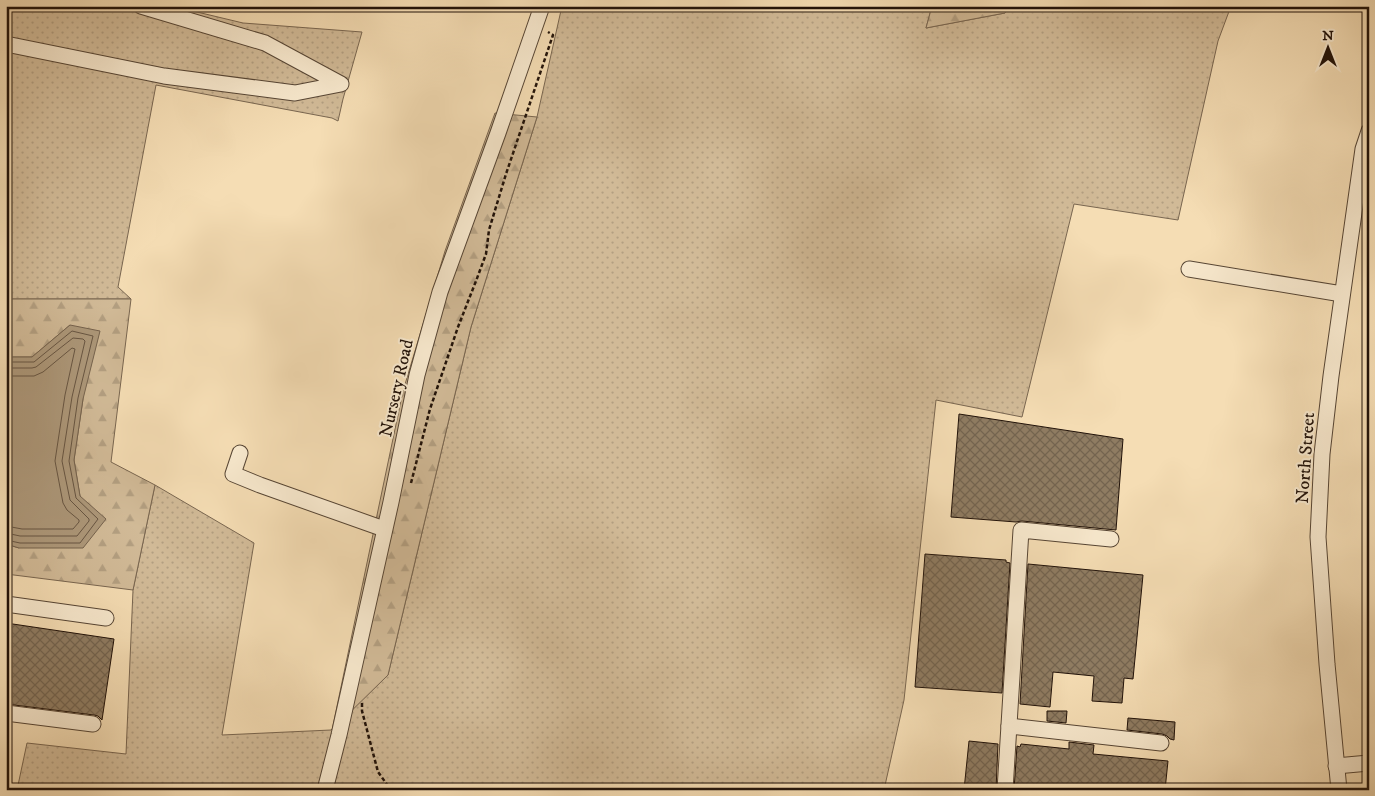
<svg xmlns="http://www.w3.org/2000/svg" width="1375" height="796" viewBox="0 0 1375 796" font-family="'IM FELL DW Pica',serif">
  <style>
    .grass { fill: url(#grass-dots); stroke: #796650 }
    .forest { fill: url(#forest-firs); stroke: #796650 }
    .water { fill: #ad987a; stroke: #75624d }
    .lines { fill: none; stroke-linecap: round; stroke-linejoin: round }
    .shore { stroke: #675542; stroke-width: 1 }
    .building { fill: url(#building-cross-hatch); stroke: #211209 }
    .minor-casing { stroke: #564534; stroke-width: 17 }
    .path { stroke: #211209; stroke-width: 2.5; stroke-dasharray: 4 2.5; stroke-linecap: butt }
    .minor { stroke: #f8e9ce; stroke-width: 15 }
    .labels { text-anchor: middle; stroke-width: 4; stroke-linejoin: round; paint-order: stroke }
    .street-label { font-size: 18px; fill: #211209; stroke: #f8e9ce }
  </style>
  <defs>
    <pattern id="grass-dots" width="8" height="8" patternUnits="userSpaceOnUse" patternTransform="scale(1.25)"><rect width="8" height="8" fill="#d1ba97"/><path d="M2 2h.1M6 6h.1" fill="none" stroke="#b39f81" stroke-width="1.8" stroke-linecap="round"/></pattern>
    <pattern id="forest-firs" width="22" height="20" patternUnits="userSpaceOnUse" patternTransform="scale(1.25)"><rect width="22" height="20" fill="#d1ba97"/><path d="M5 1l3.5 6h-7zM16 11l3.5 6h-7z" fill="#b39f81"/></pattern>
    <pattern id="building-cross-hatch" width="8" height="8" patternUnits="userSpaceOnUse" patternTransform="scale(1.25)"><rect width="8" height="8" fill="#8f7c62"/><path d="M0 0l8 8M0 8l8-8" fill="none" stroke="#74644f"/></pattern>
  </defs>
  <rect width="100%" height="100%" fill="#f5ddb4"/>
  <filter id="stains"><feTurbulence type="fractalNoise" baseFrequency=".004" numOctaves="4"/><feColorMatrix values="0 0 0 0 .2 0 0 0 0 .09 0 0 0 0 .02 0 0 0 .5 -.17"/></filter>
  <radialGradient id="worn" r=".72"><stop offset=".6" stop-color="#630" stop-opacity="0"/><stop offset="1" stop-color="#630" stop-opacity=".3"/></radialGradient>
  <g class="grass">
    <path d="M6,6h166l71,17 119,9 -19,67 -5,22 -6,-3 -176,-33 -38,202 13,12h-125z"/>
    <path d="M562,6h370l-6,22 79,-15 6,-7h220l-13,35 -40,179 -104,-16 -52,213 -86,-17 -32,300 -20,90h-867l10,-47 99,11 7,-164 22,-105 99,58 -32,192 109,-5 57,-55 83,-348 66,-210z"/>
  </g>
  <g class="forest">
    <path d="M932,6h79l-6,7 -79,15z"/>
    <path d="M495,113l42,4 -66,210 -83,348 -56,55 71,-339 42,-140z"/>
    <path d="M6,299h125l-20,163 44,23 -22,105 -127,-16v-30l13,4 61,-52 -6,-36 9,-61 -13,-74 -38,32h-26z"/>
  </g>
  <path class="water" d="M70,325l30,6 -17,68 -9,61 6,36 26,23 -23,29h-64l-13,-4v-187h26z"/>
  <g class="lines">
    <g class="shore">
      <path d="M6,362h28l38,-31 21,5 -15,62 -9,63 7,37 22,21 -18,24h-60l-14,-3"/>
      <path d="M6,368h26l4,-1 37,-29 10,1 2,2 -13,56 -10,64 8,39 19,19v2l-12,15h-57l-14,-3"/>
      <path d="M6,376h28l9,-4 29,-24 3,1 -10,46 -10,66 8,42 4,7 12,10v2l-6,7h-51l-16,-3"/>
    </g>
  </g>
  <g class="building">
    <path d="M959,414l164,25 -7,91 -94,-9 -6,1 -65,-5z"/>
    <path d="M925,554l81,6v2l4,1 -8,130 -87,-6z"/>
    <path d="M1028,564l115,11 -10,104 -9,-1 -2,25 -30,-2 2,-25 -41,-4 -3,35 -30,-3z"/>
    <path d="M6,623l108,16 -12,81 -4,-4 -4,-1 -88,-11z"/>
    <path d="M1047,711h20l-1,12 -19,-2z"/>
    <path d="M1128,718l47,4 -1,18 -4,-1 -3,-3 -5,-2 -35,-4z"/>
    <path d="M969,741l29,3 -2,46h-32z"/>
    <path d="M1069,742l25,3 -1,9 75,7 -3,29h-151l3,-44 3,1 1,-3 48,5z"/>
  </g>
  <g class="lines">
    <defs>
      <g id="minor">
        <path d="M6,44l158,32 131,17 46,-9 -76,-41 -124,-37"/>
        <path d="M1189,269l153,25"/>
        <path d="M240,453l-7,21 27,11 124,44"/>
        <path d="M6,604l100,14"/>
        <path d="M6,713l87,11"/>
        <path d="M1009,726l152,17"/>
        <path d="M1336,766l33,-3"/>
        <path d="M325,790l14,-55 52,-233 26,-127 23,-83 58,-159 44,-127"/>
        <path d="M1005,790l16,-260 90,9"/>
        <path d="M1339,790l-12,-126 -9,-127 4,-83 9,-78 32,-227 6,-18"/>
      </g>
    </defs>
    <use href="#minor" class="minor-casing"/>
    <g class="path">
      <path d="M411,483l19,-74 28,-82 18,-46 10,-27 3,-24 17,-56 47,-139 -5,-3"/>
      <path d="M362,703v8l16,61 13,18"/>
    </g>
    <use href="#minor" class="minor"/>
  </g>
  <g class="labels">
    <g class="street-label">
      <text transform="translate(396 388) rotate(-77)" y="6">Nursery Road</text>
      <text transform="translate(1305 458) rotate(-86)" y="6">North Street</text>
    </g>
  </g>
  <rect width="1375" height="796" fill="none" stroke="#f5ddb4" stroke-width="25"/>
  <rect x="8" y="8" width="1360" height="781" fill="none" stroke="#211209" stroke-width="2.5"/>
  <rect x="12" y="12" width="1350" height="771" fill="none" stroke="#211209"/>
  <g transform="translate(1328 48)" stroke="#f8e9ce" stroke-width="4" paint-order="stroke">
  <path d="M0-4L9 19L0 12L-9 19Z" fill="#211209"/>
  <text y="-8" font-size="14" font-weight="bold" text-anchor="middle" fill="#211209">N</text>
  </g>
  <rect width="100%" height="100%" filter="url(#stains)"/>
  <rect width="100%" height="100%" fill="url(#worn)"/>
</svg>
